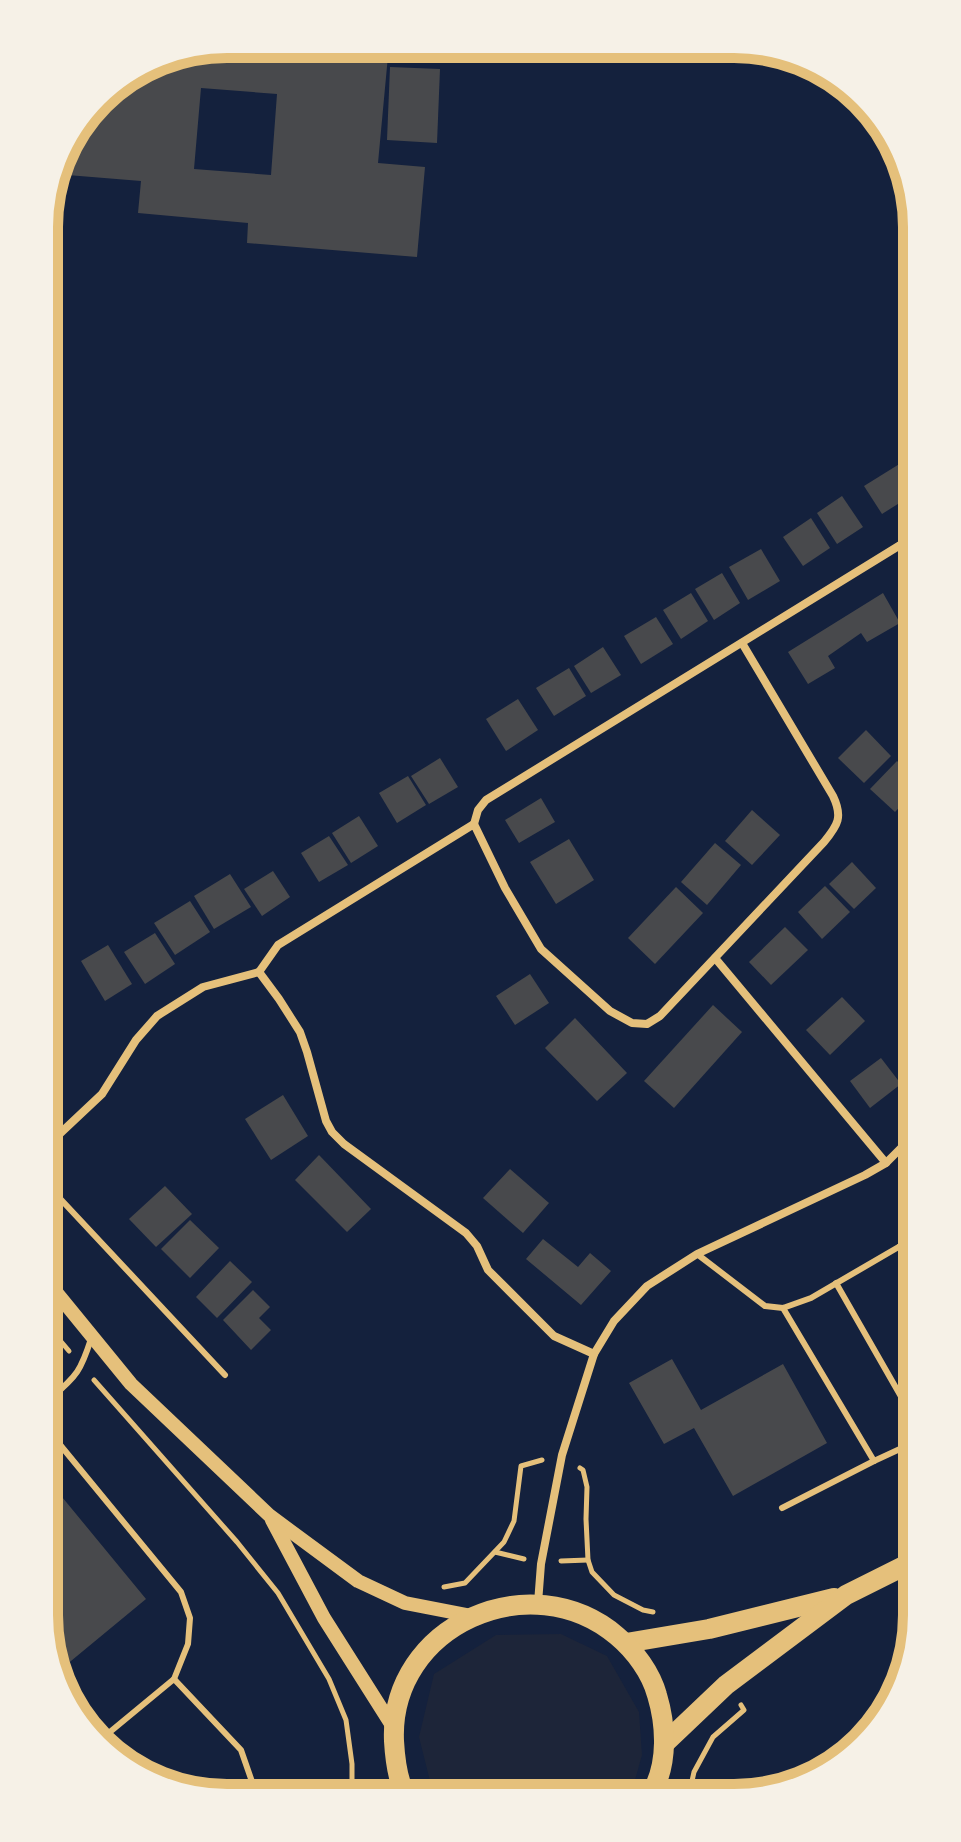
<svg xmlns="http://www.w3.org/2000/svg" width="961" height="1842" viewBox="0 0 961 1842" font-family="Barlow,sans-serif">
  <style>
    .green { fill: #1d2539 }
    .building { fill: #48494c; fill-rule: evenodd }
    .lines { fill: none; stroke-linecap: round; stroke-linejoin: round }
    .path { stroke: #e5c07b; stroke-width: 5 }
    .service { stroke: #e5c07b; stroke-width: 6 }
    .minor { stroke: #e5c07b; stroke-width: 8 }
    .tertiary { stroke: #e5c07b; stroke-width: 14 }
    .primary { stroke: #e5c07b; stroke-width: 20 }
    .rim { fill: none; stroke: #e5c07b; stroke-width: 10 }
  </style>
  <rect width="100%" height="100%" fill="#14213d"/>
  <path class="green" d="M561,1634l46,22 32,56 3,43 -10,36 -199,2 -14,-56 15,-63 62,-39z"/>
  <g class="building">
    <path d="M227,44l162,1 -11,118 47,4 -8,90 -170,-14 1,-20 -110,-10 3,-32 -86,-7 8,-28 43,-56 51,-32zM201,88l76,6 -6,81 -77,-6z"/>
    <path d="M390,67l50,2 -3,74 -50,-3z"/>
    <path d="M901,463l8,14v20l-27,17 -18,-28z"/>
    <path d="M842,496l21,31 -26,17 -20,-31z"/>
    <path d="M811,518l19,30 -27,18 -20,-29z"/>
    <path d="M761,549l19,32 -32,19 -19,-33z"/>
    <path d="M722,573l18,30 -26,17 -19,-31z"/>
    <path d="M691,593l17,28 -27,18 -18,-29z"/>
    <path d="M883,593l17,30 -33,19 -6,-9 -33,23 7,12 -27,16 -20,-32z"/>
    <path d="M656,617l17,27 -32,20 -17,-28z"/>
    <path d="M603,647l18,28 -30,18 -17,-27z"/>
    <path d="M569,668l17,28 -32,20 -18,-28z"/>
    <path d="M518,699l20,31 -32,21 -20,-32z"/>
    <path d="M48,712l13,20 -13,8z"/>
    <path d="M866,730l25,26 -27,27 -26,-25z"/>
    <path d="M440,758l18,29 -29,17 -18,-28z"/>
    <path d="M897,761l14,13v21l-16,17 -25,-23z"/>
    <path d="M408,776l18,29 -29,18 -18,-30z"/>
    <path d="M541,798l14,24 -36,21 -14,-23z"/>
    <path d="M752,810l28,25 -28,30 -27,-24z"/>
    <path d="M359,816l19,30 -27,17 -19,-30z"/>
    <path d="M329,836l19,29 -29,17 -18,-29z"/>
    <path d="M569,839l25,41 -38,24 -26,-42z"/>
    <path d="M715,843l26,22 -34,40 -26,-23z"/>
    <path d="M852,862l24,26 -22,21 -25,-25z"/>
    <path d="M273,871l17,26 -28,19 -18,-27z"/>
    <path d="M230,874l21,33 -37,22 -20,-33z"/>
    <path d="M825,886l25,26 -28,27 -24,-27z"/>
    <path d="M676,887l27,26 -48,51 -27,-26z"/>
    <path d="M190,901l20,31 -35,23 -21,-32z"/>
    <path d="M785,927l23,23 -37,35 -22,-23z"/>
    <path d="M155,933l20,31 -30,20 -21,-32z"/>
    <path d="M108,945l24,39 -27,17 -24,-40z"/>
    <path d="M530,974l19,29 -34,22 -19,-29z"/>
    <path d="M842,997l23,24 -35,34 -24,-25z"/>
    <path d="M713,1005l29,27 -68,76 -30,-27z"/>
    <path d="M575,1018l52,55 -30,28 -52,-53z"/>
    <path d="M881,1058l20,26 -31,24 -20,-27z"/>
    <path d="M283,1095l25,41 -37,24 -26,-41z"/>
    <path d="M319,1155l52,54 -24,23 -52,-52z"/>
    <path d="M510,1169l39,34 -26,30 -40,-35z"/>
    <path d="M165,1186l27,28 -36,33 -27,-28z"/>
    <path d="M190,1220l29,28 -29,30 -29,-29z"/>
    <path d="M543,1239l35,28 12,-14 21,18 -30,34 -55,-46z"/>
    <path d="M230,1261l22,21 -35,36 -21,-21z"/>
    <path d="M253,1290l17,17 -11,11 12,12 -20,20 -28,-30z"/>
    <path d="M672,1359l29,51 82,-46 44,79 -94,53 -39,-68 -30,16 -35,-61z"/>
    <path d="M53,1486l93,113 -92,76v-2z"/>
  </g>
  <g class="lines">
    <g class="path">
      <path d="M52,1331l17,20"/>
      <path d="M94,1380l143,162 41,51 51,86 17,41 6,44v30"/>
      <path d="M580,1468l3,2 4,17 -1,32 2,41 4,12 22,23 29,15 10,2"/>
      <path d="M495,1552l29,7"/>
      <path d="M561,1561l27,-1"/>
      <path d="M444,1587l21,-4 39,-41 10,-21 7,-55 21,-6"/>
      <path d="M690,1790l4,-18 19,-35 31,-27 -3,-5"/>
    </g>
    <g class="service">
      <path d="M52,1190l173,185"/>
      <path d="M900,1246l14,25"/>
      <path d="M697,1254l68,52 18,2 28,-10 103,-60"/>
      <path d="M836,1283l79,138"/>
      <path d="M52,1397c25,-21 29,-27 39,-58"/>
      <path d="M52,1435l129,157 9,26 -2,26 -14,35"/>
      <path d="M874,1461l41,-19"/>
      <path d="M782,1508l92,-47 -91,-153"/>
      <path d="M99,1741l75,-62 67,71 16,46"/>
    </g>
    <g class="minor">
      <path d="M474,824l4,-14 8,-10 424,-261"/>
      <path d="M715,958l171,205"/>
      <path d="M259,972l19,-27 196,-121 31,64 36,61 69,62 22,12 15,1 13,-8 164,-174c14,-17 19,-25 9,-46l-91,-153"/>
      <path d="M259,972l20,27 21,33 7,20 19,69 6,11 12,12 122,89 11,13 11,24 66,66 40,18"/>
      <path d="M51,1142l51,-48 34,-54 21,-24 46,-29 56,-15"/>
      <path d="M51,1178l1,12"/>
      <path d="M538,1603l3,-39 21,-109 32,-101 20,-33 33,-35 50,-32 168,-79 21,-12 27,-27"/>
    </g>
    <g class="tertiary">
      <path d="M51,1286l80,98 139,132 88,65 47,22 67,13"/>
      <path d="M272,1520l52,98 69,109"/>
    </g>
    <g class="primary">
      <path d="M626,1643l83,-14 125,-31"/>
      <path d="M665,1743l61,-58 120,-90 70,-35"/>
      <path d="M405,1794c-8,-16 -10,-35 -11,-53 -5,-116 137,-178 223,-105 18,15 34,37 40,59 9,30 11,67 -4,95"/>
    </g>
  </g>
  <path d="M0 0H961V1842H0ZM227 58H734A169 169 0 0 1 903 227V1615A169 169 0 0 1 734 1784H227A169 169 0 0 1 58 1615V227A169 169 0 0 1 227 58Z" fill="#f6f1e7" fill-rule="evenodd"/>
  <path class="rim" d="M227 58H734A169 169 0 0 1 903 227V1615A169 169 0 0 1 734 1784H227A169 169 0 0 1 58 1615V227A169 169 0 0 1 227 58Z"/>
</svg>
